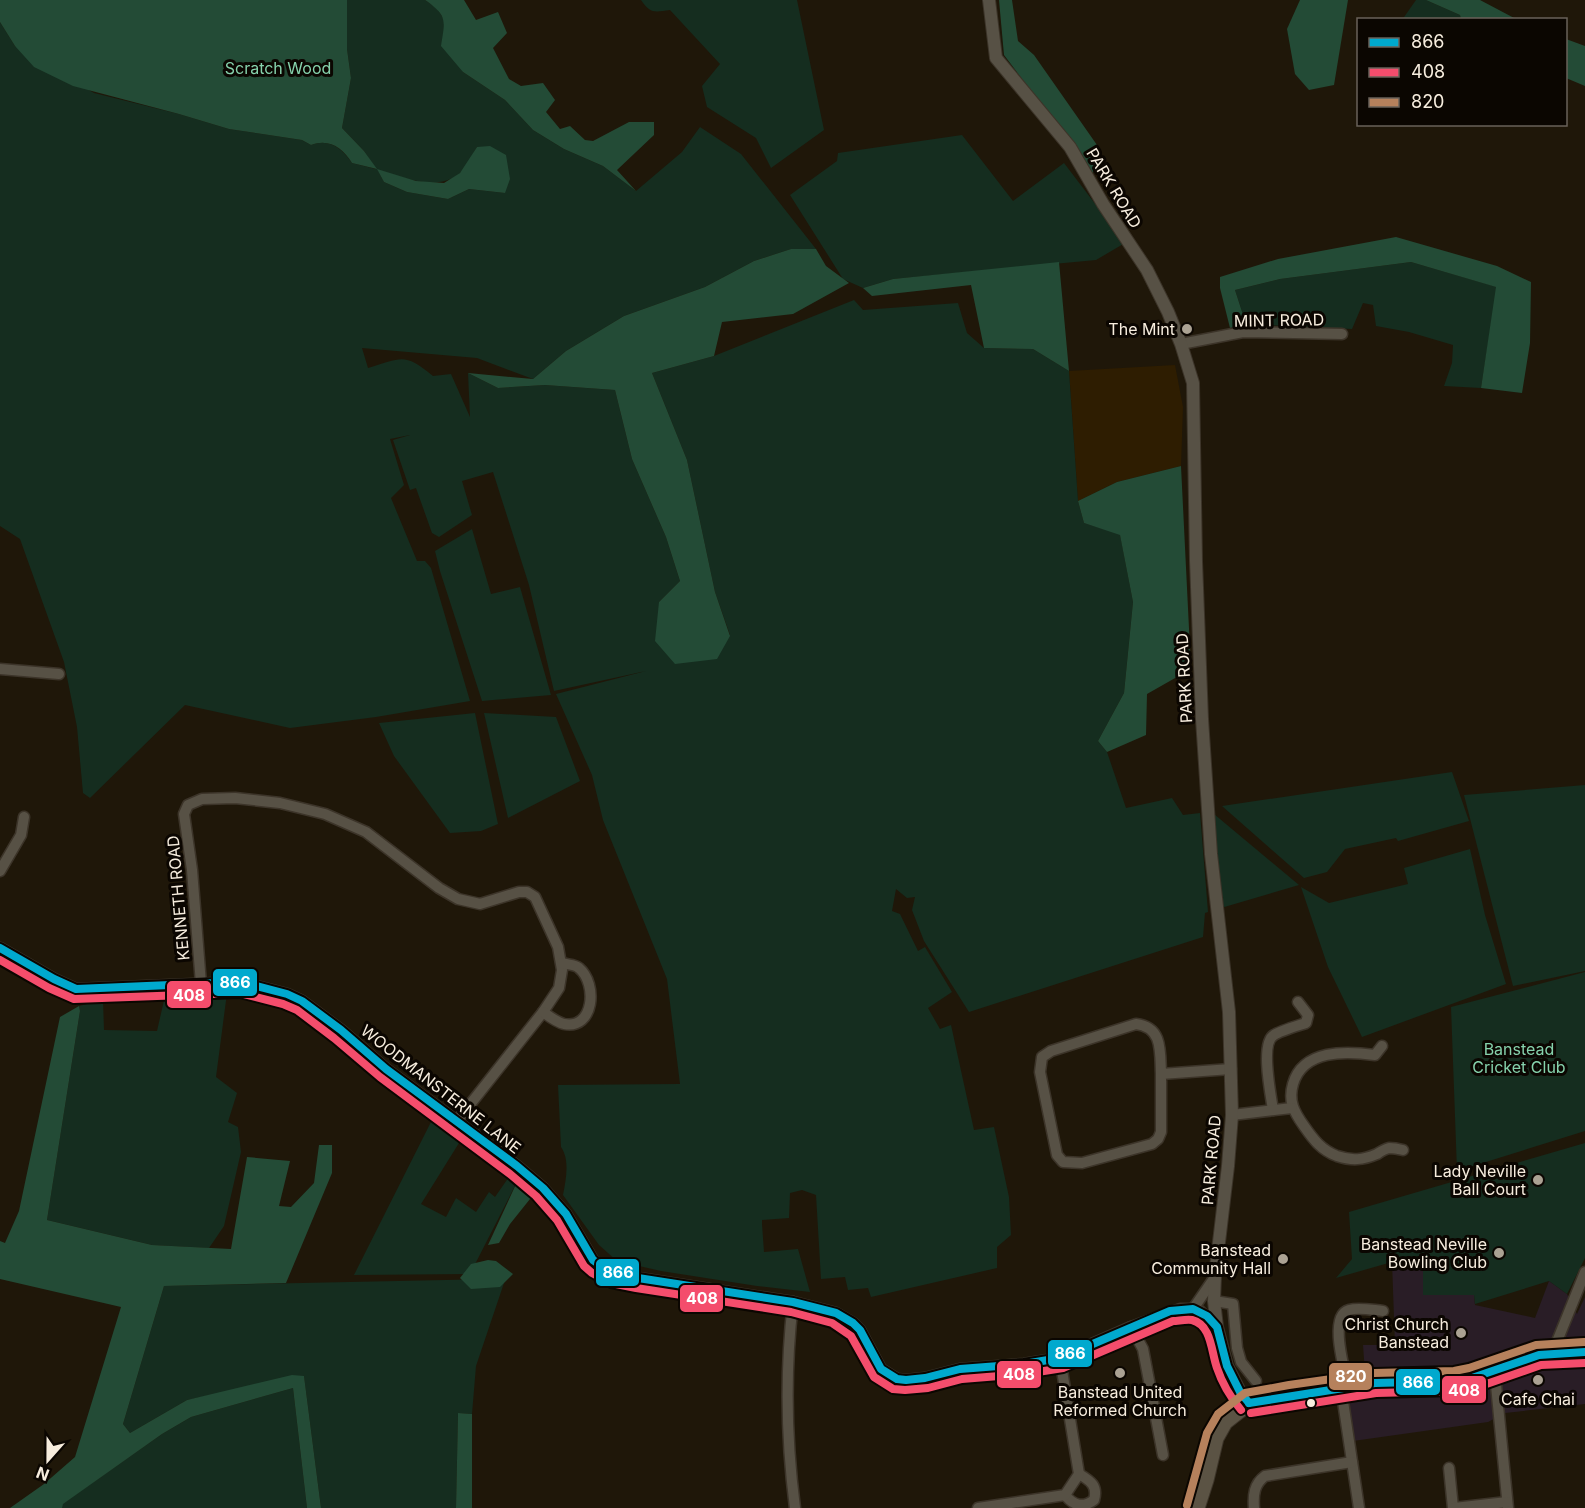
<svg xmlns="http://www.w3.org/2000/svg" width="1585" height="1508" viewBox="0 0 1585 1508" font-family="Inter,sans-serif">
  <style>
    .commercial { fill: #291d26 }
    .built { fill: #2e1d01 }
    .green { fill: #152d1f; fill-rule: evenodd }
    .forest { fill: #234b36 }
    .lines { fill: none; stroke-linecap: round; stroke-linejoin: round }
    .minor-casing { stroke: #3c3429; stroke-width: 13 }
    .tertiary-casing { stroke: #3c3429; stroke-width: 14 }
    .secondary-casing { stroke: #3c3429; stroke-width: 17 }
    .minor { stroke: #575145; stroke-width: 10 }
    .tertiary { stroke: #575145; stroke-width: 12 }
    .secondary { stroke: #5b5344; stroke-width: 15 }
    .bus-1-casing { stroke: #0b0601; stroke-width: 12 }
    .bus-2-casing { stroke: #0b0601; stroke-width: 12 }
    .bus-3-casing { stroke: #0b0601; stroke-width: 12 }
    .bus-1 { stroke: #00a9ce; stroke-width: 8 }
    .bus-2 { stroke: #f44d6c; stroke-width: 8 }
    .bus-3 { stroke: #b6815c; stroke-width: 8 }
    .poi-dot { fill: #aba293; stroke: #0b0601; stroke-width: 2 }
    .bus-dot { fill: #f7edde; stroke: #0b0601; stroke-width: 2 }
    .labels { text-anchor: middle; stroke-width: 6; stroke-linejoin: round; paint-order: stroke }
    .park-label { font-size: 16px; fill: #86d2ac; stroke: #0b0601 }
    .street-label { font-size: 16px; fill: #f7edde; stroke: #0b0601 }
    .poi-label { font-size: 16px; fill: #f7edde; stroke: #0b0601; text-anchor: end }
    .line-badge { stroke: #0b0601; stroke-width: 2 }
    .badge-label { font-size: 16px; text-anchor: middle; font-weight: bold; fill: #fff }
  </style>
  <rect width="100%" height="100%" fill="#1f1709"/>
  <path class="commercial" d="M1392,1262l31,3v30h51l1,10 60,13 14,-37 18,13 10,20 8,-17v107l-80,9 -17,9 -135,19 -6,-45 18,-23 -2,-28h32z"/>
  <path class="built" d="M1175,365l8,42 -2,59 -64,16 -39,19 -9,-130z"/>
  <g class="green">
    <path d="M347,0h78l12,8 8,13 18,51 42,28 28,30 31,19 39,17 33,25 46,-39 18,-25 41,27 75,95h-25l-37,12 -49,26 -81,29 -58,35 -33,28 -56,-21 -115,-10 6,20c34,-10 36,-16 65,8l18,-2 19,43 -2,-44 30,15 47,-3 70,5 17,69 34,78 14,44 -21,21 71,33 -15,-43 -28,-132 -35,-87 62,-17 140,-56 9,10 95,-7 9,30 17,15 49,1 36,22 9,130 6,22 36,11 13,68 -9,91 -26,48 9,11 19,56 46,-10 11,17 17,-2 8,99 -3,1 -2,24 -234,75 -45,-71 -12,-31 3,-13 -8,1 -11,-9 -4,22 8,3 18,37 7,-4 27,45 -24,16 12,21 11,-4 23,105 20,-3 15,70 2,38 -14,12v21l-126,29 -3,-9 -20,2 -3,-13 -24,2 -5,-84 -14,-5 -12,3 -1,25 -27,2v4l2,28 34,-3 12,43 -53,-6 -96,-15 -44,-10 -18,-16 -36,-50c3,-16 7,-35 -2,-48l-3,-62 122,-1 -13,-105 -64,-159 -11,-45 -36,-81 90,-23 -92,20 -25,-106 -36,-113 -31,9 10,34 -33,22 -7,-4 -16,-45 -6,2 -17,-50 17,-5 -20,4 14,46 -13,13 26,63h8l6,7 39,133 -94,16 -86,11 -105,-23 -95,93 -7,-5 -6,-66 -13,-65 -44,-123 -20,-13v-504l15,24 79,47 85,21 50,15 73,11 9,5c18,-7 31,3 41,18l24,6 -12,-18 -22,-23 9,-50 -4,-29zM477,147l28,46 -36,-4 -21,10 -41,-7 -23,-10 -6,-12c25,7 58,22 81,4 7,-6 13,-19 18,-27z"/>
    <path d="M641,0h156l27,130 -53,38 -15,-30 -49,-31 -5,-21 18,-22 -50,-54c-15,2 -20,4 -29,-10z"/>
    <path d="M1416,0h10l34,15 1,4 -59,1z"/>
    <path d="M962,135l51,66 51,-38 61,80 -29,17 -203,19 -30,9 -20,-9 -53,-84 47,-34 1,-8z"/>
    <path d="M1411,262l86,25 -16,101 -37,-2 8,-23 1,-18 -44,-13 -33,-6 -3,-21 -10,-2 -11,26 -106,-5 -11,-34 45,-11z"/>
    <path d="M472,529l19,65 29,-7 31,108 -69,6 -42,-130 -5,-20z"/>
    <path d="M475,713l23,111 -17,7 -31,2 -56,-77 -15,-33z"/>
    <path d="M484,713l72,4 24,64 -72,37z"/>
    <path d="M1452,772l17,49 -71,20 -2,-3 -51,11 -18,23 -23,6 -82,-72z"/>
    <path d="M1585,785v186l-72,15 -49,-191z"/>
    <path d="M1214,814l85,71 -78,23z"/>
    <path d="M1470,849l15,66 21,69 -144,53 -34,-70 -27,-80 28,16 79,-19 -4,-16z"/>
    <path d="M1585,972v159l-128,40 -6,-164z"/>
    <path d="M227,993l-11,84 21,16 -9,29 10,5 3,25 -17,74 -15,22 -57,-3 -105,-25 33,-209 -1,-5 24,-6 1,30 53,1 8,-35z"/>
    <path d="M436,1112l28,23 -43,69 25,13 10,-19 20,14 13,-20 6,5 16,-23 6,8 -47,92 -116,1z"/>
    <path d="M1585,1143v115l-18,36 -18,-13 -74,23 -1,-9h-51v-29l-31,-4 -56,16 16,-19 -3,-47z"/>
    <path d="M493,1279l11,4 -28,83 -4,48 -14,-1 -2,95h-135l-17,-132 -117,24 -57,33 -7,-9 41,-138z"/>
    <path d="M293,1388l14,120h-245v-4l100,-70 29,-17z"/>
  </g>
  <g class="forest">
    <path d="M0,0h347v49l4,29 -9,50 22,23 13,18 39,12 28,2 16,-10 17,-26 13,-1 16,9 4,24 -5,14 -36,-4 -21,10 -41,-7 -23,-10 -7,-13 -25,-6c-9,-15 -23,-25 -41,-18l-9,-5 -73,-11 -50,-15 -106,-28 -39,-19 -19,-21 -15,-24z"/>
    <path d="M425,0h39l12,20 22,-8 9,21 -14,15 16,31 12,7 22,-3 12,17 -9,12 14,17 10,-3 15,14 8,1 36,-19h25v13l-37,35 19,21 -33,-25 -39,-17 -31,-19 -28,-30 -42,-28 -22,-26c4,-26 7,-30 -16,-46z"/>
    <path d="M999,0h13l6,41 16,14 63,90 -4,28 -89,-118z"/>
    <path d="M1300,0h48l-14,85 -25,5 -14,-16 -8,-45z"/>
    <path d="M1426,0h54l36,19h-55l-1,-4z"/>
    <path d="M1566,39l19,7v40l-19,-8z"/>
    <path d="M1396,237l101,29 34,16 -1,61 -8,50 -41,-5 15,-101 -85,-25 -131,17 -45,11 11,34 -16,4 -10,-40v-11l58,-18z"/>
    <path d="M791,249h25l10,17 23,17 -56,31 -71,8 -8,34 -62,17 35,87 28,132 15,44 -13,23 -42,5 -20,-23 4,-39 21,-21 -14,-44 -34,-78 -17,-69 -70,-5 -47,3 -30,-15 65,6 33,-28 58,-35 81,-29 49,-26z"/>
    <path d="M1059,262l10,109 -36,-22 -49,-1 -13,-63 -99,11 -9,-8 30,-9z"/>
    <path d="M1181,466l10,203 -44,25 -1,41 -39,17 -9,-11 26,-48 9,-91 -13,-67 -36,-12 -6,-22 39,-19z"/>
    <path d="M79,1006l1,5 -33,209 105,25 79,4 16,-92 43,4 -11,45 12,1 23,-24 5,-38h13v28l-46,110 -122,3 -41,138 7,9 57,-33 105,-25 12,1 17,132h-14l-14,-120 -102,29 -29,17 -99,70 -1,4h-52l34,-24 31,-27 46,-150 -121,-28v-38l5,2 14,-32 41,-194z"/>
    <path d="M517,1182l17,12 -24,30 -11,19 -11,2z"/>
    <path d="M488,1260l8,1 17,13 -13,13 -29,2 -11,-11 11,-14z"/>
    <path d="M458,1413l14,1v94h-16z"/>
  </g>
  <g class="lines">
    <defs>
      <g id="minor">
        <path d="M1181,344l62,-12 99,2"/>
        <path d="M0,669l59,5"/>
        <path d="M0,871l21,-36 3,-18"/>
        <path d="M0,948l54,31 22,10 165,-7 46,12 15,7 39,29 45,39 131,97 26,22 23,26 27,46 6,5 15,8 24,5 155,24 43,11 17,10 7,7 21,39 16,10 9,1 19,-2 35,-9 64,-5 36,-6 71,-31 49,-18h13l7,2 17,16"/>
        <path d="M201,984l-9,-114 -8,-56 4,-9 14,-6 33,-1 45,5 45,11 41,18 73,56 19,11 22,5 39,-12h8l8,5 23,50 4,23 -3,18 -16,24 -86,109"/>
        <path d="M543,1012c7,5 13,10 21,12 30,6 34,-40 15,-56 -5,-4 -11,-3 -17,-5"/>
        <path d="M1382,1046l-7,9c-29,-4 -72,-6 -82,29 -5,17 1,28 11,42 9,13 17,24 33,30 15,5 26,4 40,-2 3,-2 8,-5 12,-6 4,0 10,1 14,2"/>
        <path d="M1161,1074v58l-3,7 -6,5 -70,19 -19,-1 -6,-7 -17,-83 2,-15 9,-6 85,-27c27,3 24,28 25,50l70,-5"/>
        <path d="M1273,1110c-2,-14 -13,-67 1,-75 6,-4 23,-9 32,-12l2,-8 -10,-13"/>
        <path d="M1232,1115l60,-7"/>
        <path d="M1214,1301l19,3 4,44 4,14 15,19"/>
        <path d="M793,1302c-8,69 -7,137 2,206"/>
        <path d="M1193,1309l22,-32"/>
        <path d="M1131,1327l12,22 20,106"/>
        <path d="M1556,1353l2,-14 27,-67"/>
        <path d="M1491,1371l5,14 12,123"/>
        <path d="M1348,1387c-3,-16 -20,-71 1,-77 10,-3 23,0 34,1"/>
        <path d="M1341,1388l18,120"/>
        <path d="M1449,1468l4,40"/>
        <path d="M1065,1495c9,11 18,13 29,5 4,-14 -3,-19 -15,-26"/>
        <path d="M978,1508l87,-13 14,-21 -19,-116"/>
        <path d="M1254,1508c-1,-13 0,-24 11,-32l87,-14"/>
        <path d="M1454,1508l53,-6"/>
      </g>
      <path id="tertiary" d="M989,0l7,58 74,89 33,57 44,66 21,42 13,32 12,39 3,178 6,158 9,135 18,158 3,103 -4,51 -13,110 -1,25 3,26 10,39 13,26 9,11"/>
      <path id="secondary" d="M1197,1508l9,-28 10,-42 9,-16 24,-19 41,-8 85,-12 80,-2 17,-3 45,-17 22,-6 46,-3"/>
    </defs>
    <use href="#minor" class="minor-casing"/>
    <use href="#tertiary" class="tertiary-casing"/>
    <use href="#secondary" class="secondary-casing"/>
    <use href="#minor" class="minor"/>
    <use href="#tertiary" class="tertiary"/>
    <use href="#secondary" class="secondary"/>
    <defs>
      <g id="bus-1">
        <path d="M0,948l54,31 22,10 165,-7 46,12 15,7 39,29 45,39 131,97 26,22 23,26 27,46c14,11 28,14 45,18l155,24 43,11 17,10 7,7 21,39 16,10 9,1 19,-2 35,-9 64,-5 36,-6 110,-47 23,-2 14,7 10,11 10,39 13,26 9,11"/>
        <path d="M1249,1403l126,-20 80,-2 17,-3 67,-23 46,-3"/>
      </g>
      <g id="bus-2">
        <path d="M0,960l49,28 25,11 166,-6 43,11 14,6 37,28 46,39 130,97 26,22 21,24 27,46 8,7 19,10 25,5 155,24 41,11 19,13 23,41 19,12 12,1 23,-2 34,-9 63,-5 38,-6 110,-47c5,0 13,-2 19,-1 20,5 19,32 25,48 5,15 14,30 24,42"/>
        <path d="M1251,1413l125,-20 81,-2 18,-3 66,-23 44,-2"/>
      </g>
      <path id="bus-3" d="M1187,1505l20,-72 11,-19 27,-21 44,-8 85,-12 80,-2 15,-3 67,-23 48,-3"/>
    </defs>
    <use href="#bus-1" class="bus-1-casing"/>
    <use href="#bus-2" class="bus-2-casing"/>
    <use href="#bus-3" class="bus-3-casing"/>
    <use href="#bus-1" class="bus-1"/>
    <use href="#bus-2" class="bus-2"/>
    <use href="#bus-3" class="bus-3"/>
  </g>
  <g class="poi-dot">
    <circle cx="1187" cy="329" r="6"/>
    <circle cx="1538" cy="1180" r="6"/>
    <circle cx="1499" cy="1253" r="6"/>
    <circle cx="1283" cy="1259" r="6"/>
    <circle cx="1461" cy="1333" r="6"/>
    <circle cx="1120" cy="1373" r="6"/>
    <circle cx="1538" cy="1380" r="6"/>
  </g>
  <circle class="bus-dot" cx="1311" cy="1403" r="5"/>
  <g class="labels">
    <g class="park-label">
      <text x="278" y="74">Scratch Wood</text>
      <text x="1519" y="1055">Banstead<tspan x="1519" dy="18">Cricket Club</tspan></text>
    </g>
    <g class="street-label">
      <text transform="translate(1114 188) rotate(59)" y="6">PARK ROAD</text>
      <text transform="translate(1279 320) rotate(-1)" y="6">MINT ROAD</text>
      <text transform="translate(1184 678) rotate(-93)" y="6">PARK ROAD</text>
      <text transform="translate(178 898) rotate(-95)" y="6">KENNETH ROAD</text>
      <text transform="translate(441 1089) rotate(38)" y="6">WOODMANSTERNE LANE</text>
      <text transform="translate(1211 1160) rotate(-85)" y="6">PARK ROAD</text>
    </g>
    <g class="poi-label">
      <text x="1175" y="335">The Mint</text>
      <text x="1526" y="1177">Lady Neville<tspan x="1526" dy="18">Ball Court</tspan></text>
      <text x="1487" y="1250">Banstead Neville<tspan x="1487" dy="18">Bowling Club</tspan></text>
      <text x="1271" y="1256">Banstead<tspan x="1271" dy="18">Community Hall</tspan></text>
      <text x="1449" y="1330">Christ Church<tspan x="1449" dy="18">Banstead</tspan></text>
      <text x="1120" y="1398" text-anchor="middle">Banstead United<tspan x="1120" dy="18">Reformed Church</tspan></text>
      <text x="1538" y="1405" text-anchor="middle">Cafe Chai</text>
    </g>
  </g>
  <g class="line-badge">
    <rect x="212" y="968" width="46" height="29" rx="6" fill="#00a9ce"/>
    <rect x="166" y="980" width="46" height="29" rx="6" fill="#f44d6c"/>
    <rect x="595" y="1258" width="45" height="29" rx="6" fill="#00a9ce"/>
    <rect x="679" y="1284" width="45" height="29" rx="6" fill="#f44d6c"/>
    <rect x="1047" y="1339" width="46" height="29" rx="6" fill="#00a9ce"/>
    <rect x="996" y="1360" width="46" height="29" rx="6" fill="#f44d6c"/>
    <rect x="1328" y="1362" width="45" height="29" rx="6" fill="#b6815c"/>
    <rect x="1395" y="1368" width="46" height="28" rx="6" fill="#00a9ce"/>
    <rect x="1441" y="1375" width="46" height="29" rx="6" fill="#f44d6c"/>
  </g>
  <g class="badge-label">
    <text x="235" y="988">866</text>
    <text x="189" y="1001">408</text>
    <text x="618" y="1278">866</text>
    <text x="702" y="1304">408</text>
    <text x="1070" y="1359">866</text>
    <text x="1019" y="1380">408</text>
    <text x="1351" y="1382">820</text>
    <text x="1418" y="1388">866</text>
    <text x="1464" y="1396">408</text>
  </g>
  <rect x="1357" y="18" width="210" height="108" fill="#0b0601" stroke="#696259" stroke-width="1.5"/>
  <rect x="1369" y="38" width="30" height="9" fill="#00a9ce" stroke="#696259" stroke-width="1.5"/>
  <text x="1411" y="48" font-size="18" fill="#f7edde">866</text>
  <rect x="1369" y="68" width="30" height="9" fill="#f44d6c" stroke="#696259" stroke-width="1.5"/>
  <text x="1411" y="78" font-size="18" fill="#f7edde">408</text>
  <rect x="1369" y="98" width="30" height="9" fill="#b6815c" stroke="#696259" stroke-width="1.5"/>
  <text x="1411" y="108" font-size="18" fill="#f7edde">820</text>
  <g transform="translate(48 1460) rotate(201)" stroke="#0b0601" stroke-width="4.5" paint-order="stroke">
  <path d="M0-4.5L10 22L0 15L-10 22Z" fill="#f7edde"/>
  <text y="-9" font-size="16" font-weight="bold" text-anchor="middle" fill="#f7edde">N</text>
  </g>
</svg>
